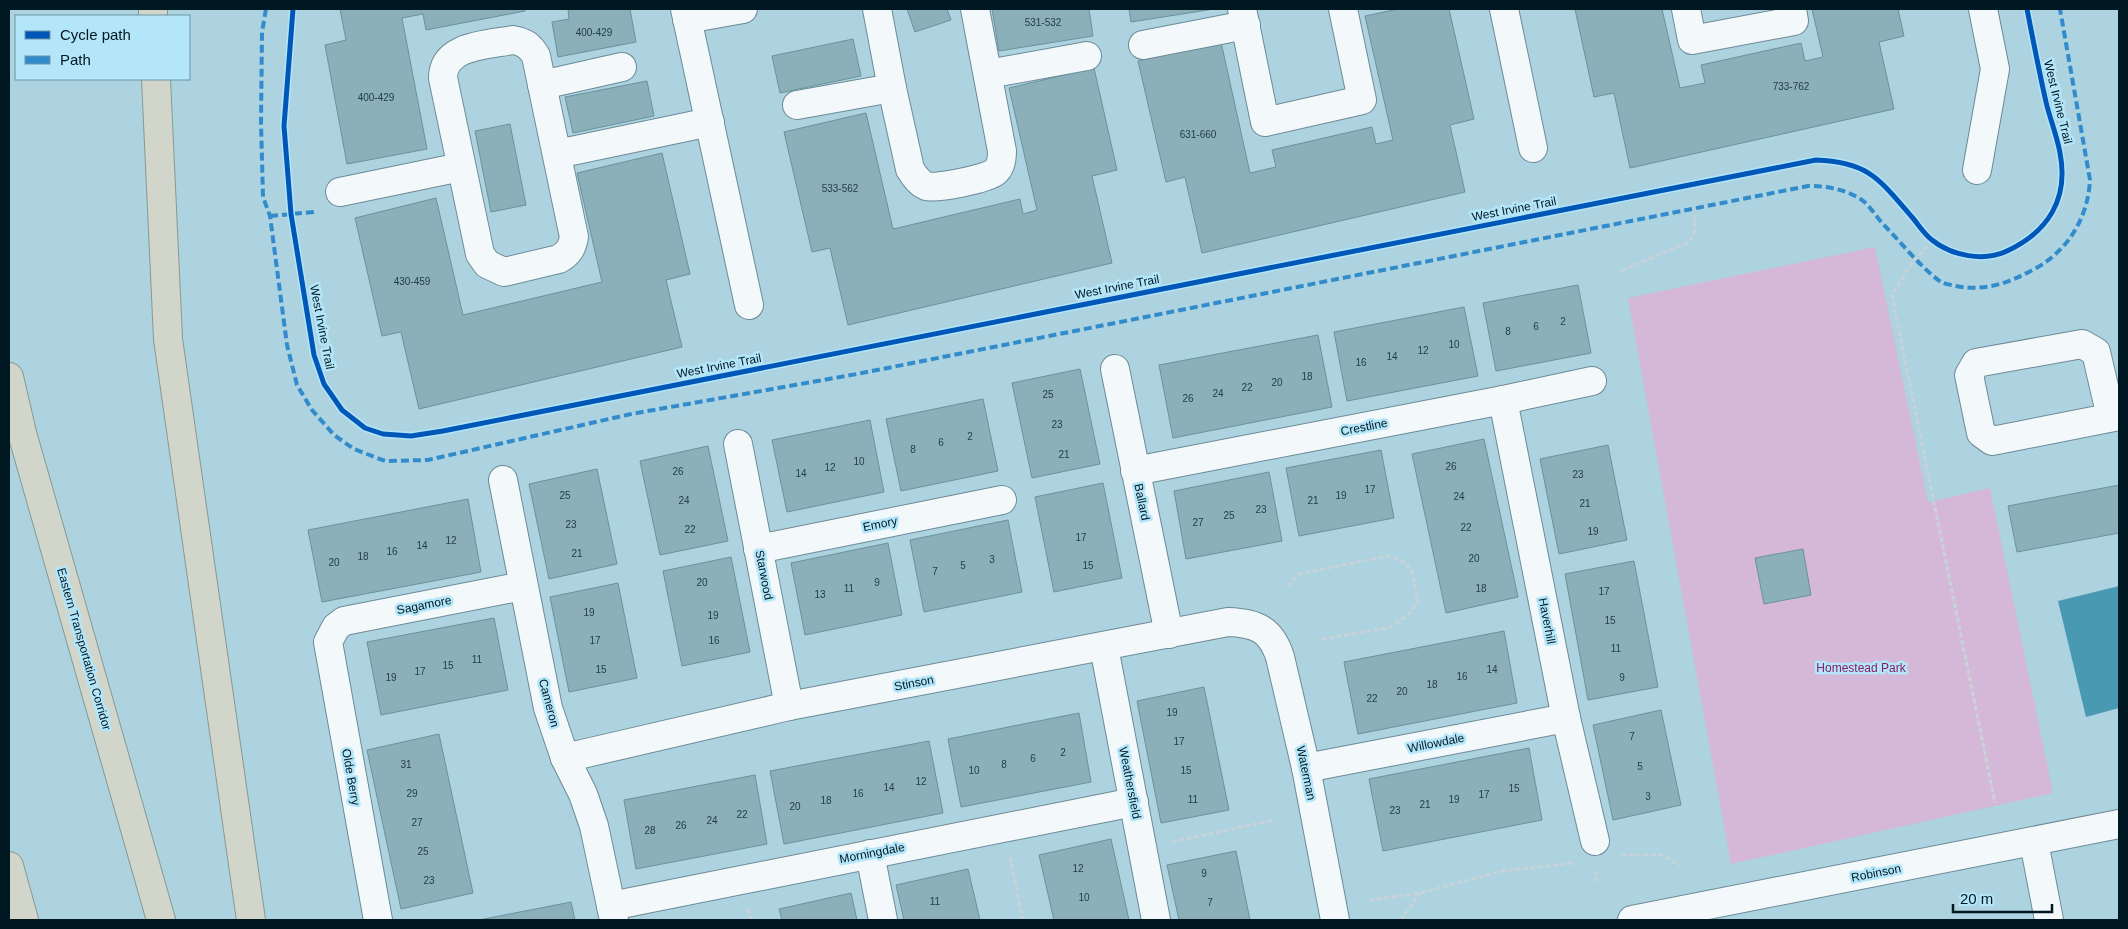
<svg xmlns="http://www.w3.org/2000/svg" width="2128" height="929" viewBox="0 0 2128 929" font-family="Arial,sans-serif">
  <style>
    .green { fill: #d5b8d8 }
    .water { fill: #4a99b3 }
    .building { fill: #8bb0b9; stroke: #69939c }
    .lines { fill: none; stroke-linecap: round; stroke-linejoin: round }
    .minor-casing { stroke: #6c8b96; stroke-width: 30 }
    .highway-casing { stroke: #889992; stroke-width: 30 }
    .path { stroke: #c7d3d8; stroke-width: 3; stroke-dasharray: 5 2.5; stroke-linecap: butt }
    .minor { stroke: #f3f8fa; stroke-width: 28 }
    .highway { stroke: #d1d5ca; stroke-width: 28 }
    .quiet { stroke: #328ccb; stroke-width: 4; stroke-dasharray: 8 4; stroke-linecap: butt }
    .cycleway-casing { stroke: #b4e6fa; stroke-width: 8 }
    .cycleway { stroke: #0057b8; stroke-width: 5 }
    .labels { text-anchor: middle; stroke-width: 5; stroke-linejoin: round; paint-order: stroke }
    .number-label { font-size: 10px; fill: #233e48 }
    .street-label { font-size: 12px; fill: #001822; stroke: #b4e6fa }
    .park-label { font-size: 12px; fill: #872064; stroke: #b4e6fa }
  </style>
  <rect width="100%" height="100%" fill="#add2e0"/>
  <path class="green" d="M1875,247l53,255 62,-14 63,305 -322,71 -103,-566z"/>
  <path class="water" d="M2119,586v122l-33,9 -28,-116z"/>
  <g class="building">
    <path d="M340,9h185v2l-99,19 -3,-16 -21,4 25,131 -80,15 -22,-119 21,-5z"/>
    <path d="M568,9h62l6,33 -78,15 -6,-35 17,-3z"/>
    <path d="M907,9h40l4,11 -36,12z"/>
    <path d="M992,9h97l4,27 -94,15z"/>
    <path d="M1129,9h85l-83,13z"/>
    <path d="M1398,9h51l25,110 -24,6 15,67 -263,61 -17,-76 -19,5 -28,-121 83,-19 29,131 26,-6 -4,-17 100,-23 4,17 17,-4 -28,-124z"/>
    <path d="M1575,9h87l18,79 25,-5 -4,-18 100,-22 4,18 18,-4 -11,-48h86l6,27 -25,6 15,67 -264,59 -16,-75 -20,4z"/>
    <path d="M853,39l8,37 -81,17 -8,-37z"/>
    <path d="M1094,68l23,102 -25,6 20,87 -264,62 -18,-77 -18,4 -28,-120 82,-19 27,116 127,-30 3,15 14,-4 -28,-122z"/>
    <path d="M647,81l7,35 -81,17 -8,-36z"/>
    <path d="M510,124l16,81 -35,7 -16,-81z"/>
    <path d="M662,153l28,121 -24,6 16,67 -263,62 -18,-77 -19,4 -27,-118 81,-20 27,117 139,-33 -25,-109z"/>
    <path d="M1578,285l13,68 -95,18 -13,-68z"/>
    <path d="M1464,307l14,69 -131,25 -13,-69z"/>
    <path d="M1318,335l14,72 -159,31 -14,-73z"/>
    <path d="M1080,369l20,95 -68,14 -20,-95z"/>
    <path d="M983,399l15,72 -97,20 -15,-72z"/>
    <path d="M870,420l14,72 -97,20 -15,-72z"/>
    <path d="M1484,439l34,158 -72,16 -34,-159z"/>
    <path d="M1608,445l19,95 -68,14 -19,-95z"/>
    <path d="M708,446l20,95 -68,14 -20,-94z"/>
    <path d="M1381,450l13,68 -95,18 -13,-68z"/>
    <path d="M597,469l20,95 -68,15 -20,-95z"/>
    <path d="M1269,472l13,69 -96,18 -12,-68z"/>
    <path d="M1103,483l19,95 -68,14 -19,-95z"/>
    <path d="M2119,485v48l-102,19 -9,-46z"/>
    <path d="M468,499l13,73 -159,30 -14,-72z"/>
    <path d="M1008,520l14,72 -98,20 -14,-72z"/>
    <path d="M888,543l14,72 -97,20 -14,-72z"/>
    <path d="M1803,549l8,46 -47,9 -9,-46z"/>
    <path d="M731,557l19,95 -68,14 -19,-95z"/>
    <path d="M1634,561l24,126 -70,13 -23,-126z"/>
    <path d="M618,583l19,95 -68,14 -19,-95z"/>
    <path d="M494,618l14,72 -127,25 -14,-73z"/>
    <path d="M1504,631l13,72 -159,31 -14,-72z"/>
    <path d="M1204,687l25,123 -68,13 -24,-122z"/>
    <path d="M1661,710l20,95 -68,15 -20,-95z"/>
    <path d="M1079,713l12,69 -130,25 -13,-68z"/>
    <path d="M439,734l34,159 -72,16 -34,-159z"/>
    <path d="M929,741l14,72 -159,31 -14,-73z"/>
    <path d="M1529,748l13,72 -159,31 -14,-72z"/>
    <path d="M755,775l12,69 -131,25 -12,-69z"/>
    <path d="M1111,839l18,81h-75l-15,-65z"/>
    <path d="M1236,851l14,69h-71l-12,-55z"/>
    <path d="M968,869l12,51h-76l-8,-35z"/>
    <path d="M851,893l6,27h-75l-3,-11z"/>
    <path d="M571,902l4,18h-96z"/>
  </g>
  <g class="lines">
    <defs>
      <g id="minor">
        <path d="M685,9l64,296"/>
        <path d="M877,9l15,79 18,81c4,7 9,14 16,17 11,3 60,-7 69,-14 6,-5 7,-14 7,-21l-27,-142"/>
        <path d="M1242,9l23,113 97,-22 -19,-91"/>
        <path d="M1504,9l29,139"/>
        <path d="M1686,9l6,31 102,-19 -2,-12"/>
        <path d="M687,19l56,-10"/>
        <path d="M513,40c12,2 17,6 23,16l38,181c-2,11 -5,16 -15,22l-55,13 -17,-8 -7,-10 -37,-176c0,-33 44,-33 70,-38z"/>
        <path d="M1143,45l103,-20"/>
        <path d="M988,74l99,-18"/>
        <path d="M542,85l80,-18"/>
        <path d="M797,105l95,-17"/>
        <path d="M557,154l153,-32"/>
        <path d="M1977,170l18,-101 -12,-60"/>
        <path d="M340,192l121,-25"/>
        <path d="M1115,369l54,265"/>
        <path d="M1503,400l63,318 29,123"/>
        <path d="M2111,417l-15,-65 -14,-8 -106,19 -7,12 12,58 11,8 127,-25"/>
        <path d="M738,444l51,262"/>
        <path d="M1135,471l368,-71 89,-19"/>
        <path d="M503,480l45,228 17,50 18,36 11,32 20,94"/>
        <path d="M758,549l244,-49"/>
        <path d="M1104,647l52,273"/>
        <path d="M565,758l224,-52 439,-84c28,1 43,7 52,35l26,111 29,152"/>
        <path d="M1306,768l260,-50"/>
        <path d="M2034,842l15,78"/>
        <path d="M870,854l13,66"/>
        <path d="M611,906l523,-104"/>
        <path d="M378,920l-50,-278 8,-15 8,-6 179,-35"/>
        <path d="M1632,920l487,-96"/>
      </g>
      <g id="highway">
        <path d="M153,9v7"/>
        <path d="M156,79l12,260 83,581"/>
        <path d="M9,377l13,56 139,487"/>
        <path d="M9,866l15,54"/>
      </g>
    </defs>
    <use href="#minor" class="minor-casing"/>
    <use href="#highway" class="highway-casing"/>
    <g class="path">
      <path d="M1932,240l-24,28 -16,28 103,507"/>
      <path d="M1621,271l68,-29c8,-10 7,-21 3,-33"/>
      <path d="M1288,586l11,-12 89,-18 16,6 8,9 6,30 -11,15 -16,11 -73,13"/>
      <path d="M1172,842l102,-22"/>
      <path d="M1621,855h41l19,11"/>
      <path d="M1010,857l13,63"/>
      <path d="M1598,882l-3,-8 3,-2"/>
      <path d="M1369,900l51,-7 82,-22 73,-8"/>
      <path d="M748,909l3,11"/>
      <path d="M1404,920l-2,-2 18,-25"/>
    </g>
    <use href="#minor" class="minor"/>
    <use href="#highway" class="highway"/>
    <g class="quiet">
      <path d="M266,9l-4,23 -1,91 2,74 7,19 17,129 10,40 15,25 22,25 20,14 31,12 43,-1 203,-46 226,-40 951,-188c19,0 35,3 51,12 9,5 16,17 23,25 17,17 40,46 59,59 4,2 10,3 15,4 31,6 55,-4 82,-19 32,-19 50,-51 52,-87l-30,-171"/>
      <path d="M270,216l44,-4"/>
    </g>
    <defs>
      <path id="cycleway" d="M293,9l-9,117 7,88 23,141 10,29 18,26 23,18 18,6 28,2 32,-5 1373,-271c53,2 63,19 96,57 6,7 12,17 20,23 20,16 52,22 75,11 41,-19 62,-52 53,-98 -3,-17 -10,-34 -14,-51 -7,-31 -13,-62 -19,-93"/>
    </defs>
    <use href="#cycleway" class="cycleway-casing"/>
    <use href="#cycleway" class="cycleway"/>
  </g>
  <g class="labels">
    <g class="number-label">
      <text x="1043" y="26">531-532</text>
      <text x="594" y="36">400-429</text>
      <text x="1791" y="90">733-762</text>
      <text x="376" y="101">400-429</text>
      <text x="1198" y="138">631-660</text>
      <text x="840" y="192">533-562</text>
      <text x="412" y="285">430-459</text>
      <text x="1563" y="325">2</text>
      <text x="1536" y="330">6</text>
      <text x="1508" y="335">8</text>
      <text x="1454" y="348">10</text>
      <text x="1423" y="354">12</text>
      <text x="1392" y="360">14</text>
      <text x="1361" y="366">16</text>
      <text x="1307" y="380">18</text>
      <text x="1277" y="386">20</text>
      <text x="1247" y="391">22</text>
      <text x="1218" y="397">24</text>
      <text x="1048" y="398">25</text>
      <text x="1188" y="402">26</text>
      <text x="1057" y="428">23</text>
      <text x="970" y="440">2</text>
      <text x="941" y="446">6</text>
      <text x="913" y="453">8</text>
      <text x="1064" y="458">21</text>
      <text x="859" y="465">10</text>
      <text x="1451" y="470">26</text>
      <text x="830" y="471">12</text>
      <text x="678" y="475">26</text>
      <text x="801" y="477">14</text>
      <text x="1578" y="478">23</text>
      <text x="1370" y="493">17</text>
      <text x="565" y="499">25</text>
      <text x="1341" y="499">19</text>
      <text x="1459" y="500">24</text>
      <text x="684" y="504">24</text>
      <text x="1313" y="504">21</text>
      <text x="1585" y="507">21</text>
      <text x="1261" y="513">23</text>
      <text x="1229" y="519">25</text>
      <text x="1198" y="526">27</text>
      <text x="571" y="528">23</text>
      <text x="1466" y="531">22</text>
      <text x="690" y="533">22</text>
      <text x="1593" y="535">19</text>
      <text x="1081" y="541">17</text>
      <text x="451" y="544">12</text>
      <text x="422" y="549">14</text>
      <text x="392" y="555">16</text>
      <text x="577" y="557">21</text>
      <text x="363" y="560">18</text>
      <text x="1474" y="562">20</text>
      <text x="992" y="563">3</text>
      <text x="334" y="566">20</text>
      <text x="963" y="569">5</text>
      <text x="1088" y="569">15</text>
      <text x="935" y="575">7</text>
      <text x="702" y="586">20</text>
      <text x="877" y="586">9</text>
      <text x="849" y="592">11</text>
      <text x="1481" y="592">18</text>
      <text x="1604" y="595">17</text>
      <text x="820" y="598">13</text>
      <text x="589" y="616">19</text>
      <text x="713" y="619">19</text>
      <text x="1610" y="624">15</text>
      <text x="595" y="644">17</text>
      <text x="714" y="644">16</text>
      <text x="1616" y="652">11</text>
      <text x="477" y="663">11</text>
      <text x="448" y="669">15</text>
      <text x="601" y="673">15</text>
      <text x="1492" y="673">14</text>
      <text x="420" y="675">17</text>
      <text x="1462" y="680">16</text>
      <text x="391" y="681">19</text>
      <text x="1622" y="681">9</text>
      <text x="1432" y="688">18</text>
      <text x="1402" y="695">20</text>
      <text x="1372" y="702">22</text>
      <text x="1172" y="716">19</text>
      <text x="1632" y="740">7</text>
      <text x="1179" y="745">17</text>
      <text x="1063" y="756">2</text>
      <text x="1033" y="762">6</text>
      <text x="406" y="768">31</text>
      <text x="1004" y="768">8</text>
      <text x="1640" y="770">5</text>
      <text x="974" y="774">10</text>
      <text x="1186" y="774">15</text>
      <text x="921" y="785">12</text>
      <text x="889" y="791">14</text>
      <text x="1514" y="792">15</text>
      <text x="412" y="797">29</text>
      <text x="858" y="797">16</text>
      <text x="1484" y="798">17</text>
      <text x="1648" y="800">3</text>
      <text x="1193" y="803">11</text>
      <text x="1454" y="803">19</text>
      <text x="826" y="804">18</text>
      <text x="1425" y="808">21</text>
      <text x="795" y="810">20</text>
      <text x="1395" y="814">23</text>
      <text x="742" y="818">22</text>
      <text x="712" y="824">24</text>
      <text x="417" y="826">27</text>
      <text x="681" y="829">26</text>
      <text x="650" y="834">28</text>
      <text x="423" y="855">25</text>
      <text x="1078" y="872">12</text>
      <text x="1204" y="877">9</text>
      <text x="429" y="884">23</text>
      <text x="1084" y="901">10</text>
      <text x="935" y="905">11</text>
      <text x="1210" y="906">7</text>
    </g>
    <g class="street-label">
      <text transform="translate(2058 102) rotate(76)" y="4">West Irvine Trail</text>
      <text transform="translate(1514 209) rotate(-11)" y="4">West Irvine Trail</text>
      <text transform="translate(1117 287) rotate(-11)" y="4">West Irvine Trail</text>
      <text transform="translate(322 327) rotate(79)" y="4">West Irvine Trail</text>
      <text transform="translate(719 366) rotate(-11)" y="4">West Irvine Trail</text>
      <text transform="translate(1364 427) rotate(-11)" y="4">Crestline</text>
      <text transform="translate(1142 502) rotate(78)" y="4">Ballard</text>
      <text transform="translate(880 524) rotate(-11)" y="4">Emory</text>
      <text transform="translate(764 575) rotate(79)" y="4">Starwood</text>
      <text transform="translate(424 605) rotate(-11)" y="4">Sagamore</text>
      <text transform="translate(1547 621) rotate(79)" y="4">Haverhill</text>
      <text transform="translate(84 649) rotate(74)" y="4">Eastern Transportation Corridor</text>
      <text transform="translate(914 683) rotate(-11)" y="4">Stinson</text>
      <text transform="translate(549 703) rotate(75)" y="4">Cameron</text>
      <text transform="translate(1436 743) rotate(-11)" y="4">Willowdale</text>
      <text transform="translate(1306 773) rotate(78)" y="4">Waterman</text>
      <text transform="translate(351 777) rotate(80)" y="4">Olde Berry</text>
      <text transform="translate(1130 783) rotate(79)" y="4">Weathersfield</text>
      <text transform="translate(872 853) rotate(-11)" y="4">Morningdale</text>
      <text transform="translate(1876 873) rotate(-11)" y="4">Robinson</text>
    </g>
    <g class="park-label">
      <text x="1861" y="672">Homestead Park</text>
    </g>
  </g>
  <rect width="2128" height="929" fill="none" stroke="#001822" stroke-width="20"/>
  <rect x="15" y="15" width="175" height="65" fill="#b4e6fa" stroke="#6c94a4"/>
  <rect x="25" y="31" width="25" height="8" fill="#0057b8" stroke="#6c94a4"/>
  <text x="60" y="40" font-size="15" fill="#001822">Cycle path</text>
  <rect x="25" y="56" width="25" height="8" fill="#328ccb" stroke="#6c94a4"/>
  <text x="60" y="65" font-size="15" fill="#001822">Path</text>
  <path d="M1953 904v8h99v-8" fill="none" stroke="#001822" stroke-width="2.5"/>
  <text x="1960" y="904" font-size="15" fill="#001822" stroke="#b4e6fa" stroke-width="4" paint-order="stroke">20 m</text>
</svg>
